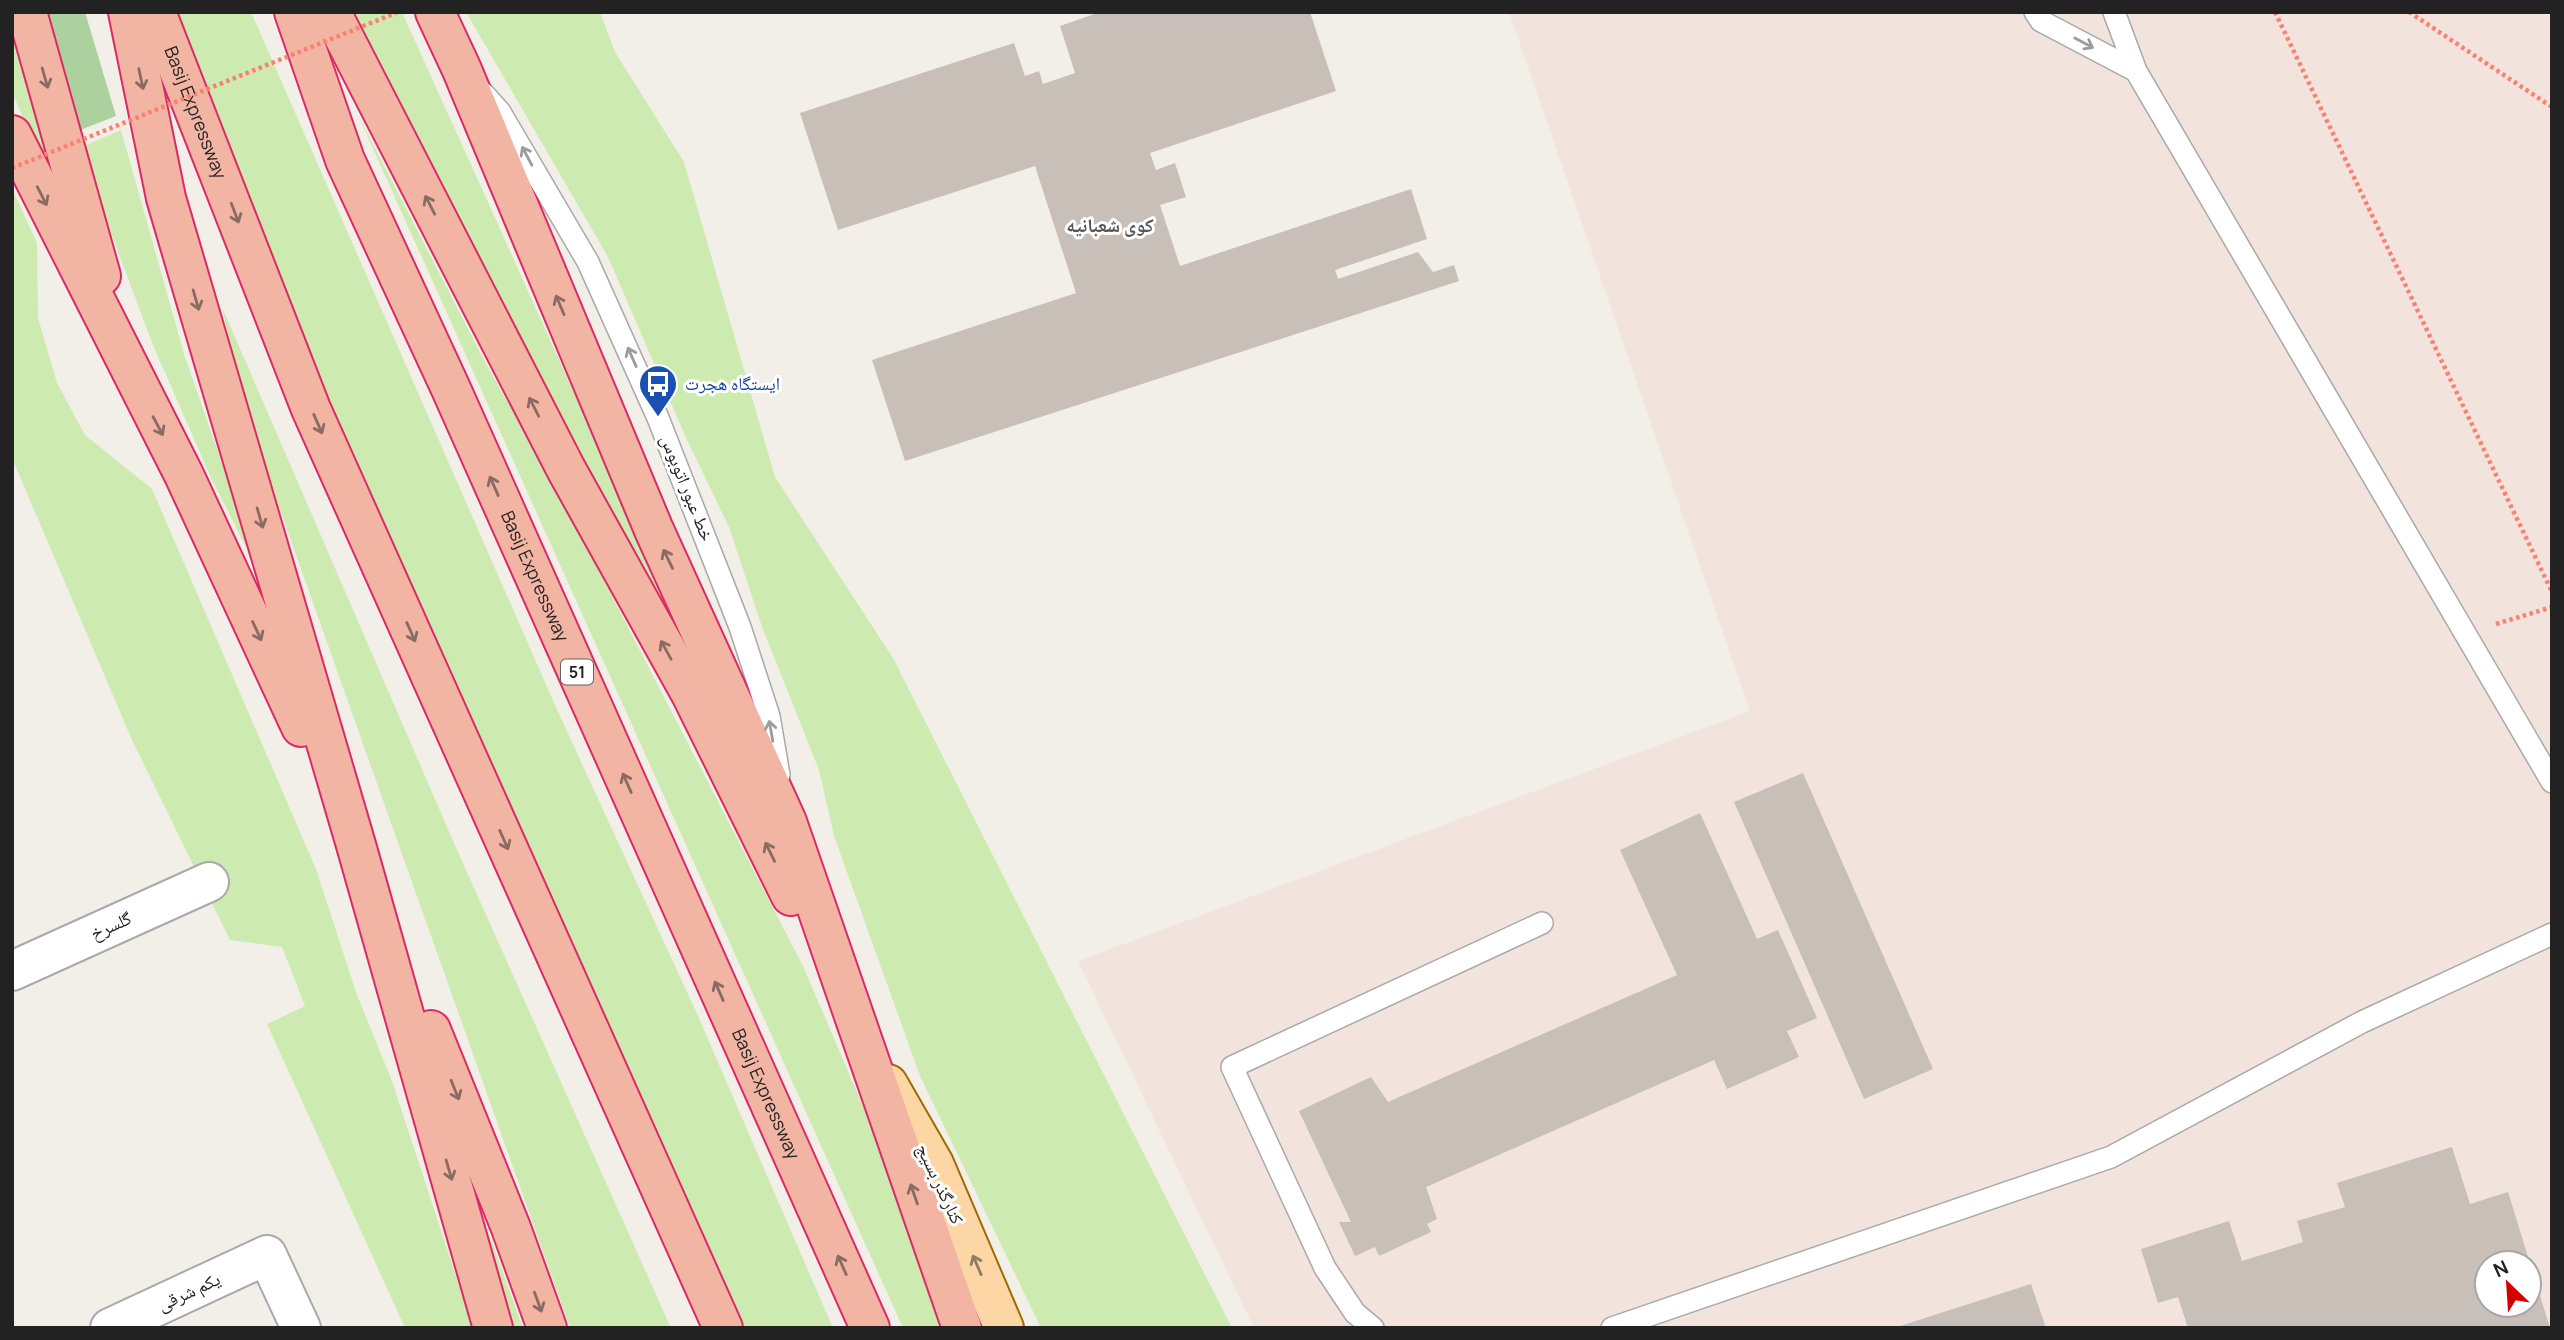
<svg xmlns="http://www.w3.org/2000/svg" width="2564" height="1340" viewBox="0 0 2564 1340" font-family="Manrope,'Noto Naskh Arabic',sans-serif">
  <style>
    .military { fill: #f3e3dd; fill-rule: evenodd }
    .grass { fill: #cdebb0 }
    .forest { fill: #add19e }
    .building { fill: #c7bfb8; fill-rule: evenodd }
    .lines { fill: none; stroke-linecap: round; stroke-linejoin: round }
    .service-casing { stroke: #a9a9a9; stroke-width: 24 }
    .minor-casing { stroke: #a9a9a9; stroke-width: 42 }
    .primary-casing { stroke: #a06b00; stroke-width: 42 }
    .trunk-casing { stroke: #dc2a67; stroke-width: 42 }
    .path { stroke: #fa8072; stroke-width: 4.5; stroke-dasharray: 3.5 3.5; stroke-linecap: butt }
    .service { stroke: #fff; stroke-width: 21 }
    .minor { stroke: #fff; stroke-width: 38 }
    .primary { stroke: #fcd6a4; stroke-width: 38 }
    .trunk { stroke: #f2b4a3; stroke-width: 38 }
    .path-bridge { stroke: #fa8072; stroke-width: 4.5; stroke-dasharray: 3.5 3.5; stroke-linecap: butt }
    .oneway { stroke: #9c9c9c }
    .oneway2 { stroke: #8a6b62 }
    .oneway3 { stroke: #8f7c63 }
    .labels { text-anchor: middle; stroke-width: 6; stroke-linejoin: round; paint-order: stroke }
    .shield { fill: #fff; stroke: #646464; stroke-width: 2 }
    .shield-label { font-size: 16px; font-weight: bold; fill: #222 }
    .street-label { font-size: 18px; fill: #222; stroke: #fff }
    .transit-label { font-size: 18px; fill: #164399; stroke: #fff; text-anchor: start }
    .neighbourhood-label { font-size: 19px; font-weight: bold; fill: #555; stroke: #fff }
  </style>
  <rect width="100%" height="100%" fill="#f2efe9"/>
  <path class="military" d="M1509,12h1043v1316h-1298l-176,-367 672,-250zM2487,1263h42v42h-42z"/>
  <g class="grass">
    <path d="M178,12h73l304,693 143,311 135,312h-88c-107,-231 -209,-465 -312,-697 -91,-203 -187,-406 -255,-619z"/>
    <path d="M346,12h56l313,693 -276,-509z"/>
    <path d="M466,12h134l15,40 69,110 91,315 118,181 339,670h-191l-121,-252 -86,-240 -15,-66 -57,-143 -33,-100 -42,-87 -79,-183z"/>
    <path d="M12,37l83,247 -83,-192z"/>
    <path d="M357,113l125,243 87,157 234,453 86,201 58,161h-44z"/>
    <path d="M121,130l64,227 118,339 -51,-137 -41,-81 -58,-133 -74,-197z"/>
    <path d="M12,188l25,55 1,75 19,65 28,52 67,54 164,380 41,126 35,86 81,247h-68l-138,-304 38,-18 -23,-59 -52,-7 -98,-200 -120,-282z"/>
    <path d="M222,307l232,536 217,485h-101l-325,-917z"/>
    <path d="M435,1083l88,245h-9z"/>
  </g>
  <path class="forest" d="M40,12h45l31,104 -41,16z"/>
  <g class="building">
    <path d="M1100,12h210l26,79 -186,62 6,17 19,-7 11,34 -26,8 20,61 231,-77 16,50 -92,31 3,9 80,-27 15,20 21,-7 5,16 -554,180 -33,-101 204,-67 -41,-127 -197,64 -38,-117 214,-70 11,33 14,-5 4,13 32,-11 -15,-47z"/>
    <path d="M1803,773l130,296 -69,30 -130,-297z"/>
    <path d="M1700,813l57,126 21,-9 39,88 -30,13 12,26 -72,32 -13,-29 -288,127 11,32 -10,5 4,8 -52,24 -4,-9 -20,9 -16,-34h12l-52,-111 72,-34 17,25 289,-127 -57,-125z"/>
    <path d="M2452,1147l18,57 38,-12 42,136h-362l-10,-31 -20,6 -17,-54 88,-28 13,40 61,-19 -6,-21 48,-14 -8,-24zM2487,1263h42v42h-42z"/>
    <path d="M2031,1284l15,44h-149v-1z"/>
  </g>
  <g class="lines">
    <defs>
      <g id="service">
        <path d="M2035,12l6,9 95,50"/>
        <path d="M2114,12l22,59 416,711"/>
        <path d="M483,93l17,19 88,150 70,156 82,209 29,89 10,59"/>
        <path d="M1373,1328l-18,-15 -30,-45 -93,-201 310,-144"/>
        <path d="M1612,1328l499,-171 251,-135 190,-88"/>
      </g>
      <g id="minor">
        <path d="M12,971l197,-89"/>
        <path d="M110,1328l157,-73 34,73"/>
      </g>
      <path id="primary" d="M888,1084l46,80 70,164"/>
      <g id="trunk">
        <path d="M27,12l74,264"/>
        <path d="M128,12l38,186 190,647 137,483"/>
        <path id="s1" d="M156,12l155,397 412,919"/>
        <path id="s2" d="M294,12l51,148 106,229 419,939"/>
        <path d="M331,12l235,457 125,225 100,202"/>
        <path d="M435,12l27,58 192,460 133,292 175,506"/>
        <path d="M12,135l172,340 117,252"/>
        <path d="M431,1030l80,198 36,100"/>
      </g>
    </defs>
    <use href="#service" class="service-casing"/>
    <use href="#minor" class="minor-casing"/>
    <use href="#primary" class="primary-casing"/>
    <use href="#trunk" class="trunk-casing"/>
    <g class="path">
      <path d="M2275,12l277,580"/>
      <path d="M2409,12l143,95"/>
      <path d="M2496,624l56,-17"/>
    </g>
    <use href="#service" class="service"/>
    <use href="#minor" class="minor"/>
    <use href="#primary" class="primary"/>
    <use href="#trunk" class="trunk"/>
    <path class="path-bridge" d="M12,168l386,-156"/>
  </g>
  <defs><path id="oneway-shaft" d="M-6 0H5M1.5-3L5.5 0L1.5 3" fill="none" stroke-width="1.6" stroke-linecap="round" stroke-linejoin="round" transform="scale(1.75)"/></defs>
  <g class="oneway">
    <use href="#oneway-shaft" transform="translate(2084 43) rotate(28)"/>
    <use href="#oneway-shaft" transform="translate(527 156) rotate(-118)"/>
    <use href="#oneway-shaft" transform="translate(632 357) rotate(-114)"/>
    <use href="#oneway-shaft" transform="translate(771 731) rotate(-100)"/>
  </g>
  <g class="oneway2">
    <use href="#oneway-shaft" transform="translate(45 78) rotate(74)"/>
    <use href="#oneway-shaft" transform="translate(141 79) rotate(78)"/>
    <use href="#oneway-shaft" transform="translate(42 196) rotate(63)"/>
    <use href="#oneway-shaft" transform="translate(430 205) rotate(-117)"/>
    <use href="#oneway-shaft" transform="translate(235 213) rotate(69)"/>
    <use href="#oneway-shaft" transform="translate(196 300) rotate(74)"/>
    <use href="#oneway-shaft" transform="translate(560 305) rotate(-113)"/>
    <use href="#oneway-shaft" transform="translate(534 407) rotate(-117)"/>
    <use href="#oneway-shaft" transform="translate(318 424) rotate(66)"/>
    <use href="#oneway-shaft" transform="translate(158 426) rotate(62)"/>
    <use href="#oneway-shaft" transform="translate(494 486) rotate(-114)"/>
    <use href="#oneway-shaft" transform="translate(260 518) rotate(74)"/>
    <use href="#oneway-shaft" transform="translate(668 559) rotate(-116)"/>
    <use href="#oneway-shaft" transform="translate(257 631) rotate(65)"/>
    <use href="#oneway-shaft" transform="translate(411 632) rotate(66)"/>
    <use href="#oneway-shaft" transform="translate(666 650) rotate(-119)"/>
    <use href="#oneway-shaft" transform="translate(627 783) rotate(-114)"/>
    <use href="#oneway-shaft" transform="translate(504 840) rotate(66)"/>
    <use href="#oneway-shaft" transform="translate(770 852) rotate(-116)"/>
    <use href="#oneway-shaft" transform="translate(719 991) rotate(-114)"/>
    <use href="#oneway-shaft" transform="translate(455 1090) rotate(68)"/>
    <use href="#oneway-shaft" transform="translate(449 1170) rotate(74)"/>
    <use href="#oneway-shaft" transform="translate(914 1194) rotate(-109)"/>
    <use href="#oneway-shaft" transform="translate(842 1265) rotate(-114)"/>
    <use href="#oneway-shaft" transform="translate(538 1302) rotate(70)"/>
  </g>
  <use class="oneway3" href="#oneway-shaft" transform="translate(977 1265) rotate(-113)"/>
  <defs>
    <symbol id="bus-pin" viewBox="-11 -11 22 30"><path d="M0 17L-7.5 6A9.5 9.5 0 1 1 7.5 6Z" fill="#1a4fb4" stroke="#fff"/><path d="M-5-6H5V4H4V6H2V4H-2V6H-4V4H-5ZM-3.5-4V0h7V-4ZM-3.5 1.2v1.5H-2V1.2ZM2 1.2v1.5H3.5V1.2Z" fill="#fff"/></symbol>
  </defs>
  <g fill-rule="evenodd">
    <use href="#bus-pin" x="636" y="362" width="44" height="60"/>
  </g>
  <g class="labels">
    <rect class="shield" x="561" y="659.5" width="32" height="25" rx="5"/>
    <g class="shield-label">
      <text x="577" y="678">51</text>
    </g>
    <g class="street-label">
      <text dy="6" stroke="none"><textPath href="#s1" startOffset="108">Basij Expressway</textPath></text>
      <text transform="translate(687 488) rotate(68)" y="6">خط عبور اتوبوس</text>
      <text dy="6" stroke="none"><textPath href="#s2" startOffset="614">Basij Expressway</textPath></text>
      <text transform="translate(111 926) rotate(-24)" y="6">گلسرخ</text>
      <text dy="6" stroke="none"><textPath href="#s2" startOffset="1181">Basij Expressway</textPath></text>
      <text transform="translate(940 1184) rotate(65)" y="6">کنارگذر بسیج</text>
      <text transform="translate(189 1292) rotate(-25)" y="6">یکم شرقی</text>
    </g>
    <g class="transit-label">
      <text x="685" y="390">ایستگاه هجرت</text>
    </g>
    <g class="neighbourhood-label">
      <text x="1110" y="232">کوی شعبانیه</text>
    </g>
  </g>
  <rect width="2564" height="1340" fill="none" stroke="#222222" stroke-width="28"/>
  <g transform="translate(2508 1284) rotate(335)"><circle r="33" fill="#ffffff" stroke="#a7a7a7" stroke-width="2"/>
  <path d="M0-5L12 26L0 18L-12 26Z" fill="#d40000"/>
  <text y="-10" font-size="19" font-weight="bold" text-anchor="middle" fill="#222222">N</text>
  </g>
</svg>
